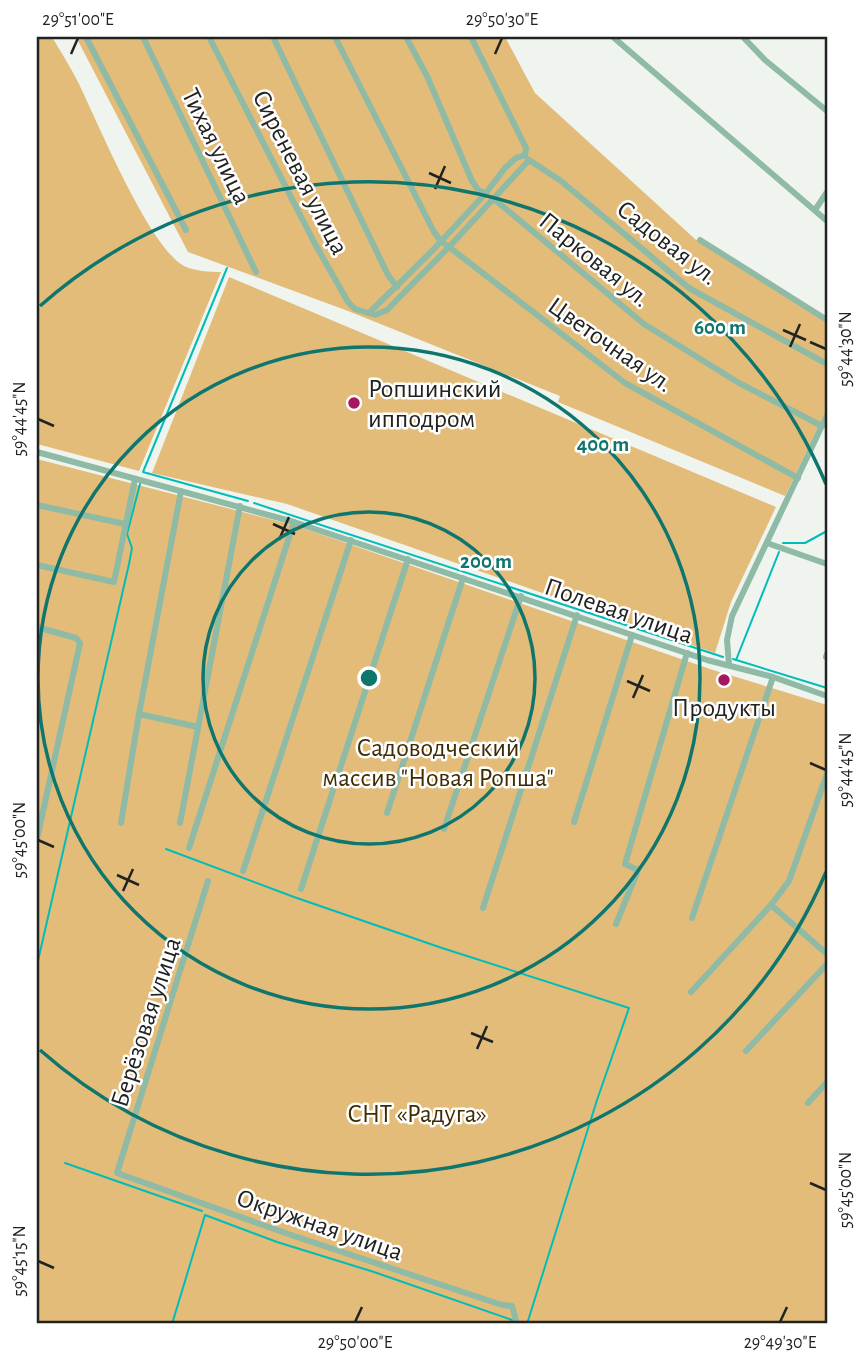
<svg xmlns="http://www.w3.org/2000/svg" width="864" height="1361" viewBox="0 0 864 1361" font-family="'Alegreya Sans',sans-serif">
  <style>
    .green { fill: #e3bc79 }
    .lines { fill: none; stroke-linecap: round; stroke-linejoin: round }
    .stream { stroke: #00bdba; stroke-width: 2 }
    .street { stroke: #8ebaa6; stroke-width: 6 }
    .ticks { fill: none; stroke: #212321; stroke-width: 2.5 }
    .ring { fill: none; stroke: #0f766e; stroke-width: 3.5 }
    .poi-dot { fill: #a4185e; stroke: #fff; stroke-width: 2.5 }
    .labels { text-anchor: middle; stroke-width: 5; stroke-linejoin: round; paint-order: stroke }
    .street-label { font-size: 26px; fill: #212321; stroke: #fff }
    .poi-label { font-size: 26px; fill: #212321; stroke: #fff; text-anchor: start }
    .park-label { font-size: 26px; fill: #3f2c02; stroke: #fff }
    .centre { fill: #0f766e; stroke: #fff; stroke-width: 3.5 }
    .ring-label { font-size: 21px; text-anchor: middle; font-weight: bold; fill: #0f766e; stroke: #fff; stroke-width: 5; stroke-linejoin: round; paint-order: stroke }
    .neatline { fill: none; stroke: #212321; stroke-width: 2.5 }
    .ticks-label { font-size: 18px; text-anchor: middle; fill: #212321 }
  </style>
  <rect width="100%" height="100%" fill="#f0f4ef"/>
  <g class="green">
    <path d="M37,37h15c9,15 19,31 27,47 19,39 70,163 105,182 10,5 26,6 37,6l-82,199 -102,-27z"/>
    <path d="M76,37h429l30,56 160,146 132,83v87l-42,87 -227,-94 2,-6 -212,-85 -160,-59z"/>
    <path d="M229,277l547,230 -45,95 -16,51 -428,-149 -135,-31z"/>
    <path d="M37,459l260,67 413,143 117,36v619h-790z"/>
  </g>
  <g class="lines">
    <g class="stream">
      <path d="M227,268l-84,204 105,29"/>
      <path d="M254,503l469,154"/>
      <path d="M783,543h22l22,-12"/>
      <path d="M733,659l94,29"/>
      <path d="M736,660l43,-108"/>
      <path d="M166,849l128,48 148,51 187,60 -32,92 -70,224"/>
      <path d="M37,965l92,-401 3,-16 -5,-14 13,-50"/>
      <path d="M65,1163l137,48"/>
      <path d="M172,1324l33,-109 72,27 97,30 138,48"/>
    </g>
    <g class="street">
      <path d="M86,37l100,193"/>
      <path d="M143,37l113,235"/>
      <path d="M209,37l105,205 34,60 7,7 20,6 12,-5 62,-63 80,-87"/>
      <path d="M273,37l115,238 9,12"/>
      <path d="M335,37l99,195 6,8 185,143 173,95"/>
      <path d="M406,37l21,39 45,105 6,9 8,3"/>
      <path d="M471,37l55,111 -1,8"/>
      <path d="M613,37l214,184"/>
      <path d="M743,37l22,23 62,51"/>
      <path d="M529,160l32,21 128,107 138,76"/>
      <path d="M494,199l150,125 95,59 83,43"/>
      <path d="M815,210l12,-18"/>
      <path d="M700,240l127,80"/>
      <path d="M370,312l62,-61 54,-58 19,-25 11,-10 9,-3"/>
      <path d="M37,452l257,70 413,138 66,17 54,19"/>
      <path d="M37,505l88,19"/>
      <path d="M767,543l60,21"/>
      <path d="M37,565l77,17 21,-103"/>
      <path d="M37,627l39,11 4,5 -43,196"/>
      <path d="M826,657l1,-3"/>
      <path d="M729,665l-2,-25 5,-24 95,-201"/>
      <path d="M139,714l59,13"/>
      <path d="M387,813l76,-235"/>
      <path d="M574,822l58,-187"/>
      <path d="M121,823l18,-109 42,-223"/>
      <path d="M180,823l60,-317"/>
      <path d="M444,829l77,-233"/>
      <path d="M189,848l105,-326"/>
      <path d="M243,871l108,-331"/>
      <path d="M208,881l-91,292 174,62 211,70 10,1 5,18"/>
      <path d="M301,889l107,-330"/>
      <path d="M771,905l56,49"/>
      <path d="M483,908l94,-293"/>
      <path d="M692,918l81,-241"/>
      <path d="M616,924l22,-54 -13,-6 62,-211"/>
      <path d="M691,992l80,-87 18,-24 38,-107"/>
      <path d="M746,1051l81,-87"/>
      <path d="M808,1103l19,-21"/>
    </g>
  </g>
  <path class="ticks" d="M71,54l7,-16M495,54l7,-16M429,173l22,10M435,189l10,-23M783,330l23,10M810,342l16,7M790,347l10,-23M38,419l16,7M273,524l22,10M279,540l10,-23M627,681l23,10M633,698l10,-23M810,763l16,7M38,840l16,7M117,875l22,10M123,891l10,-22M471,1033l22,9M477,1049l10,-23M810,1183l16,7M38,1261l16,7M355,1322l7,-15M780,1322l7,-15"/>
  <g class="ring">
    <circle cx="369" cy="678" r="166"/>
    <circle cx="369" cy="678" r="331"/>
    <path d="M826 872A497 497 0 0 1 40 1050M40 306A497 497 0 0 1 826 484"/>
  </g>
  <g class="poi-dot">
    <circle cx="354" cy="403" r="7"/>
    <circle cx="724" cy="680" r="7"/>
  </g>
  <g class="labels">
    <g class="street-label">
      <text transform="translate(217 146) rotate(64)" y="9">Тихая улица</text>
      <text transform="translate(301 172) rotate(63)" y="9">Сиреневая улица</text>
      <text transform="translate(668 242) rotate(38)" y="9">Садовая ул.</text>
      <text transform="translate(595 259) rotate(39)" y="9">Парковая ул.</text>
      <text transform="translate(611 344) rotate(35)" y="9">Цветочная ул.</text>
      <text transform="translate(619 610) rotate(19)" y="9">Полевая улица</text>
      <text transform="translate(145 1022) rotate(-72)" y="9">Берёзовая улица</text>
      <text transform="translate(320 1224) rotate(19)" y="9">Окружная улица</text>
    </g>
    <g class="poi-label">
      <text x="368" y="397">Ропшинский<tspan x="368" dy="30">ипподром</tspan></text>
      <text x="724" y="716" text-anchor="middle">Продукты</text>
    </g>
    <g class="park-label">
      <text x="438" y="756">Садоводческий<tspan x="438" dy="30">массив "Новая Ропша"</tspan></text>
      <text x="417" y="1122">СНТ «Радуга»</text>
    </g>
  </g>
  <circle cx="369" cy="678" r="10" class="centre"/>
  <g class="ring-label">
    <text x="720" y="334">600 m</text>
    <text x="603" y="451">400 m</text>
    <text x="486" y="568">200 m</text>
  </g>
  <rect width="864" height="1361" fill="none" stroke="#ffffff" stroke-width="77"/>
  <rect x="38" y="38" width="788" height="1284" class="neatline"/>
  <g class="ticks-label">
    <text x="78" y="25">29°51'00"E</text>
    <text x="502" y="25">29°50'30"E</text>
    <text transform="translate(845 349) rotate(-90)" y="6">59°44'30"N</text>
    <text transform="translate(19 419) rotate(-90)" y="6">59°44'45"N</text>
    <text transform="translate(845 770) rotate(-90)" y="6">59°44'45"N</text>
    <text transform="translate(19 840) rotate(-90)" y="6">59°45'00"N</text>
    <text transform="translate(845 1190) rotate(-90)" y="6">59°45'00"N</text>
    <text transform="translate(19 1261) rotate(-90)" y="6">59°45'15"N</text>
    <text x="355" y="1348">29°50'00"E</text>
    <text x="780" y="1348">29°49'30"E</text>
  </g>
</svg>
